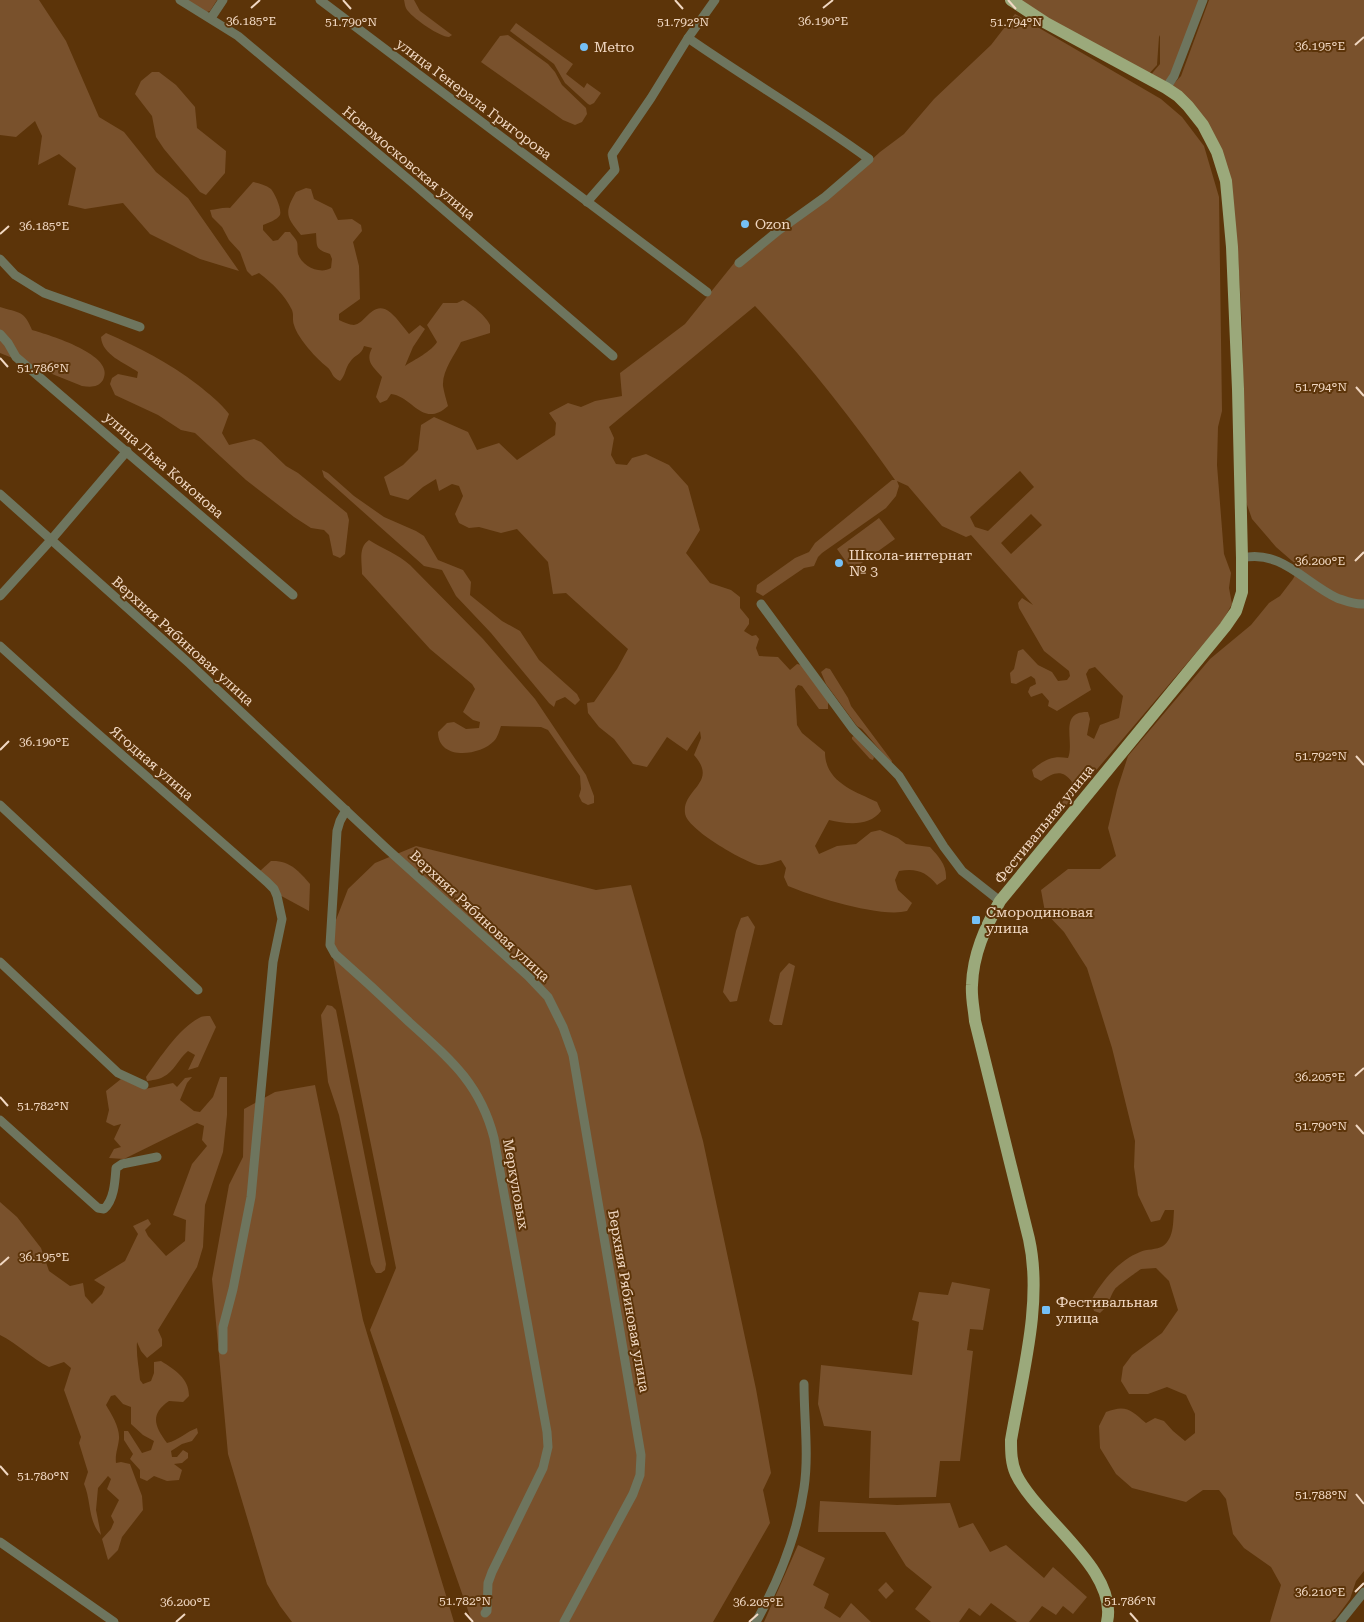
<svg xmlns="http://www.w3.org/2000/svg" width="1364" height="1622" viewBox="0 0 1364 1622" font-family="'Roboto Serif',serif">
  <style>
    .green { fill: #79512c; fill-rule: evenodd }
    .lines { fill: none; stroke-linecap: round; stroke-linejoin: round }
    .minor { stroke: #6e755e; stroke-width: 9 }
    .primary { stroke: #9ba97b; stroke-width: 12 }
    .ticks { fill: none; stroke: #f1d8c3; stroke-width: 2 }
    .poi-dot { fill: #75c0f6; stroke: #5c3409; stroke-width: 2 }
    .labels { text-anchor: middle; stroke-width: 4; stroke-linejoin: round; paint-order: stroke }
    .poi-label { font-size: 14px; fill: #f1d8c3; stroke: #5c3409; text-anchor: start }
    .street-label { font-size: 14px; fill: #f1d8c3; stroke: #5c3409 }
    .ticks-label { font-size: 12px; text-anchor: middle; fill: #f1d8c3; stroke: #5c3409; stroke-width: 4; stroke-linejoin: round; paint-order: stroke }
  </style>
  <rect width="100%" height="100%" fill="#5c3409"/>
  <g class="green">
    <path d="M0,0h39l27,41 33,76 25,15 32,40 32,26 51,73 -39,-12 -50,-25 -27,-31 -38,6 -17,-4 8,-37 -17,-14 -21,11 4,-29 -7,-15 -19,16 -16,-2z"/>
    <path d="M182,0h35l-7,11 -6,2z"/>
    <path d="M404,0h10l6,11 32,24 -3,2c-9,0 -35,-18 -41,-26 -3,-3 -3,-7 -4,-11z"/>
    <path d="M1014,0h189l-37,88 -18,-10 12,-14v-29l-1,2 -2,28 -10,11z"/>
    <path d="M1209,0h155v1571l-8,10 -6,18 -14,19 -5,4h-61l11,-37 -10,-18 -27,-19 -11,-14 -7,-35 -7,-9h-16l-17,12 -54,-14 -16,-14 -16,-26 -1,-22 7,-14c20,-8 25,-2 40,11l9,-5 9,3 9,10 12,10 10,-8v-19l-9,-19 -19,-8 -19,7h-19l-8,-13 2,-14 9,-12 30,-22 16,-23 -9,-29 -13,-13 -15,1c-3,2 -25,18 -26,20 -7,10 -4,15 -15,24l-6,-2 -3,-10c10,-19 28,-41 49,-49 6,-3 17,-2 23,-6 11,-8 10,-23 11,-36h-9l-5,10 -9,2 -13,-27 -4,-28 1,-26 -23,-93 -25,-80 -23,-36 -19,-20 -4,-22 27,-21h32l16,-13 -8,-28 9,-38 11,-34 82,-97 41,-34 18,-22 11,-7 13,-17 6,-12 -23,-20 -24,-28 -6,-17 -4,-176 -4,-72 -30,-122 -41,-41 14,-15z"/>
    <path d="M1015,14l146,85 21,18 22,29 15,51 3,214 -4,16 -1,38 7,89 7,19 -2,15 3,16 -10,18 -157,185 -3,-4 10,-21c-10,-14 -19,-9 -31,-1l-7,-4 -2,-7c12,-10 20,-15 36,-12 7,-16 -10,-47 20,-46l2,7 -3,16 7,4 6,-14 19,-7 4,-22 -28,-29 -6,2 -3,5 5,16 -34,21 -9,-5 1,-5 -7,-8 -11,4 -3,-5 2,-5 6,-3 -1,-5 -4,-3 -15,8 -5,-1 -1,-10 4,-4 4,-18 5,-2 15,16 14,7 6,9 9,-1 3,-4 -1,-5 -25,-20 -25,-43 -1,-5 4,-5 11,7 -62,-70 -5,2 -24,-11 -34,-40 -11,-5 2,5 -3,10 -10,12 -64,45 -4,4 -4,9 -10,2 -41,28 -7,-4 1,-7 38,-27 14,-6 6,-9 77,-63h3c-43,-61 -89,-120 -140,-174l-146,121 5,11 -3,17 5,9 11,1 5,-7 14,-4 23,11 19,21 12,44 -14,23 24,30 21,7 9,7v11l9,11v5l-5,7 8,5 4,-1 3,4 -3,9 3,8 19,1 12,13 7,-6 5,1 26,34v10h-9l-17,-23 -4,-1 -3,4 2,36 5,8 23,19c0,30 29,39 52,50l4,9c-12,16 -34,13 -52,9l-14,26 4,8 18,-8 19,-2 15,-12 9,-2 18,8 8,6 24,3c9,10 17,18 16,32l-9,6c-11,-13 -20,-17 -38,-14l-4,9 3,10 14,13 -5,8c-26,7 -93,-14 -119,-25l-4,-9 2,-9 -5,-8c-7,2 -16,6 -23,5 -15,-4 -72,-36 -73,-52 -3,-24 34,-30 9,-58l7,-17 -1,-7 -13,20 -20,-14 -20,30 -14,-3 -19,-25 -15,-12 -11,-14 -1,-10 7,-1 23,-33 11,-20 -62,-56 -13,1 -5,-32 -31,-33 -16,4 -22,-6 -10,1 -10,-5 -4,-9 8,-18 -4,-10 -7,-2 -13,7 -3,-12 -13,8 -15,13 -18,-5 -6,-18 19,-12 15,-15 3,-25 13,-8 34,15 9,18 22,-7 18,17 38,-25 1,-12 -7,-10 19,-10 13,4 14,-6 27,-5 -2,-23 65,-49 50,-62 96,-65 49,-45 24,-18 30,-35 57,-54zM1020,471l14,16 -46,44 -13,-4 -5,-10zM1031,514l11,11 -31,29 -10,-11z"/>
    <path d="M516,23l57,41 -7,10 18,14 3,-5 14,10 -7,10 -4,2 -2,-1 -23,-21 -11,-19 -44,-33z"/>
    <path d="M508,35l40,29 7,8 7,13 24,23 1,6 -5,8 -7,3 -12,-5 -82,-58 19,-26z"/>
    <path d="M152,72h7l17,13 19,22 2,21 29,23 -1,22 -19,22 -6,-3 -36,-43 -8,-12 -4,-21 -17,-22 6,-13z"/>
    <path d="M253,182c6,1 13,3 18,7 4,5 11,20 9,26 -3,5 -12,8 -17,10v5l10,11 5,-1 7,-8h5c2,3 6,7 7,10 1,3 0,8 1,12 4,12 22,21 33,14l1,-9 -2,-5c-15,-5 -13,-7 -14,-21l-15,2c-15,-18 -17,-22 -5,-43l10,-4 5,1 3,10 18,9 6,12 14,-1 9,6 1,6 -9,11 6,24 1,33 -21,15v6c5,2 10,5 15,5 12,-1 19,-27 37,-12 7,6 12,14 18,21l11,-9 5,4 -12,18 -8,19c9,-6 27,-15 32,-24l-10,-17 16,-22h14l6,-3c7,3 24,17 27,25 0,1 0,6 0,8l-29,9c-6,13 -19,28 -18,44 1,6 3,13 5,20 -25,23 -36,-10 -57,-12l-4,6 -7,3 -4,-6 6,-20c-9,-11 -17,-15 -10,-29l-8,-2c-3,10 -9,8 -14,16 -5,6 -4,13 -10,19 -9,-4 -7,-9 -13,-14 -10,-8 -29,-28 -33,-42 -2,-5 0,-10 -2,-15 -8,-16 -19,-26 -33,-37l-7,3 -5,-5 -7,-19 -11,-12 -7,-13 -10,-10 -2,-7c7,0 12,-3 20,-2z"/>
    <path d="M0,307c19,6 24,3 32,23 17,5 85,25 71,50 -5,8 -13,7 -21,6l-82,-33z"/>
    <path d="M106,333c34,15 62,29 92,52 11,9 22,17 31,29l-7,19 7,12 25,-6 7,3 25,24 12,7 49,40 2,7 -4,34 -5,4 -7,-3 -4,-20 -5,-5 -13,-2 -17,-11 -48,-37 -51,-47 -14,-3 -23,-15 -43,-20 -5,-11 2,-6 6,-4 19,4 1,-6c-13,-9 -36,-17 -37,-35z"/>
    <path d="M322,470l6,3 26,23 30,21 32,14 8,5 14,24 25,10 8,12 -1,13 32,26 18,10 19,29 38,34 3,6 -5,5 -10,-8 -9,4 -2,6 -5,-4 -58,-70 -35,-37 -14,-26 -18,-4 -100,-89z"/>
    <path d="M879,518l16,21 -43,31 -15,-21z"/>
    <path d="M369,540c14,9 29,14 41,25l73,74 52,60 51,76 8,21v7l-6,2 -6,-3 -3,-6 2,-7 -1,-13 -32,-46 -7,-3 -40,-1c-2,5 -3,11 -7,15 -14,15 -56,20 -56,-9l9,-9 7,-1 12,7 13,-1 1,-6 -7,-2 -10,-8 12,-23 -3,-5 -42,-35 -68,-75c0,-12 -4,-27 7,-34z"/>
    <path d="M826,668l4,1 18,29 3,8 41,55 -1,2 -29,-34 -5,-3 -31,-42 -5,-12z"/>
    <path d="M854,736l20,21 -1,3 -3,-1 -18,-20v-2z"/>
    <path d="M416,846l180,44 35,-5 72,256 53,248 15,84 -8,17 7,33 -57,99h-241l-102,-292 26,-62 -67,-330 19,-49 27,-26z"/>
    <path d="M271,861c18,-1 28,10 39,23l-1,27 -35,-19 -14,-21z"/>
    <path d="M748,916l7,11 -18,74 -7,1 -7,-10 13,-61 5,-13z"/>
    <path d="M789,963l6,3 -13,59h-8l-5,-4 11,-48z"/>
    <path d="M327,1005l5,1 4,4 50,254 -1,6 -4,3h-5l-5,-9 -32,-149 -11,-33 -7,-67z"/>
    <path d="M210,1016l6,11 -18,40 -10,3 7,-15 -7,-4c-9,7 -14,21 -25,26 -5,3 -11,3 -16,4l-1,-4c14,-19 32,-48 53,-59 3,-2 7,-2 11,-2z"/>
    <path d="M192,1077l-5,6 -7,17 14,11 6,1 13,-15 7,-20h7v38l-4,37 -18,53 -2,42 -6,20 -39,63 4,9v7l-15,12 -6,-7 -4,-9c-1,13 2,25 3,38l3,4 8,-3 3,-8v-11l7,-1c14,9 28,17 28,35l-6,6 -14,-1c-19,13 -15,25 -2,42 12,-3 19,-11 30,-15l1,5 -6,8 -10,3 -11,7 1,6h5l6,-7 5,3v5l-6,5 -8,1 8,6 -3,10 -12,1 -13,-5 -7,5 -7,-3v-8l-10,-11 3,-5 -9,-14v-9h4l14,22 9,-3 3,-9 -11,-6 -12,-11v-17l-8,-3 -8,-9 -4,1 -5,9c6,10 14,23 13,34 -1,9 -4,15 -3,24l5,-1 9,2 12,32 1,14 -21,27 -4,13 -10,10 -6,-21 9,-10 3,-7 -3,-6 8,-16 -12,-11 4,-10 -3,-3 -10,12 -2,22 5,25c-13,-13 -10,-36 -17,-51l4,-12 -9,-29 2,-6 -17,-47 7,-22 -7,-6 -15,5c-18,-9 -31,-23 -49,-32v-133l17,15 24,31 8,23 21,15 13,-3 2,13 7,8 10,-10 3,-7 -11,-7 31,-19 13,-27 -5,-8 15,-7 3,5 -6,6 3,6 18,20 19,-15 1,-21 -13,-5 19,-51 15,-18 -5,-6 2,-14 -7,-3 -73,36 -15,-1 5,-9 7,-2 -7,-8 7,-15 -7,2 -8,-4 3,-12 -3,-19 15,-12 24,10 28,-6 4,4 8,-9z"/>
    <path d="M315,1085l48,235 91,302h-162l-12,-16 -13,-22 -39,-130 -16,-175 17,-94 14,-28 1,-48 31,-17z"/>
    <path d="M952,1282l38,7 -7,41 -13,-1 -3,21 6,1 -13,110h-20l-4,36 -67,1 2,-67 -47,-5 -6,-22 3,-39 91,10 7,-53 -7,-2 7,-28 29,3z"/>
    <path d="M820,1501l77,4 53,-2 9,25 14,-5 17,29 16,-7 38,33 9,-11 34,30 -14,17 -10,-8 -7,9 -14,-9 -13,16h-12l-26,-19 -11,13 -11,-8 -10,14h-28l-16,-13 17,-22 -26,-21 -21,-34h-67z"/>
    <path d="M798,1545l27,13 -12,27 16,9 -5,14 16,10 11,-15 20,19h-107z"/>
    <path d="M886,1582l8,9 -8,8 -8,-9z"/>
  </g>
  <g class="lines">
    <g class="minor">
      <path d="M180,0l58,36 176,148 199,172"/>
      <path d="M320,0l387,292"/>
      <path d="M715,0l-27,38c59,41 122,78 181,121l-44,38 -46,33 -40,33"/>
      <path d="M211,18l12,-18"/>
      <path d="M1166,88l8,-12 29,-76"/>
      <path d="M587,202l28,-32 -3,-15 39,-57 37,-60"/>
      <path d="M0,259l15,16 29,18 96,34"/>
      <path d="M0,334l8,9 8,14 277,238"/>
      <path d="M0,494l190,170 196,184 142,128 20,21 15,30 10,28 68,400 -1,20 -7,19 -69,128"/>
      <path d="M1242,558c39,-9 63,25 95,40 9,3 18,7 27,6"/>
      <path d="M0,596l51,-56 76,-89"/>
      <path d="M761,604l92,125 46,47 45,71 18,24 38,30"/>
      <path d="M0,646l73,66 194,170 7,7 3,7 5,23 -9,43 -22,235 -18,92 -10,38v23"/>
      <path d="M0,805l198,185"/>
      <path d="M346,810l-6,11 -3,10 -7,114 5,9c25,22 50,45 74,68 40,36 71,61 85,116l53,294 1,15 -5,21 -51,104 -4,11 -1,28 -2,2"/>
      <path d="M0,962l118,111 26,12"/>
      <path d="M0,1120l98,88 6,1c10,-9 11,-27 12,-41l6,-4 35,-7"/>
      <path d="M0,1542l114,80"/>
      <path d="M756,1622c23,-42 41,-86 48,-134 5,-34 0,-69 0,-104"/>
      <path d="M1340,1622l24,-30"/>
    </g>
    <path class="primary" d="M1011,0l35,23 120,65 12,8 10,10 15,19 14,27 9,29 6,66 6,142 4,169v34l-6,19 -11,16 -225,274c-15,27 -27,53 -28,84 -1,12 2,24 3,36l54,218c14,63 -7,137 -18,201 0,11 0,23 5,34 21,44 103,96 91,148"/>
  </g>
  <path class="ticks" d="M343,0l8,9M675,0l8,9M1008,0l8,9M251,8l9,-8M823,8l10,-8M1355,45l9,-8M0,234l9,-8M0,358l8,9M1356,387l8,9M1355,561l9,-9M0,750l9,-9M1356,756l8,9M1355,1076l9,-8M0,1097l8,9M1356,1125l8,9M0,1265l9,-8M0,1466l8,9M1356,1494l8,10M1355,1592l9,-9M465,1613l8,9M1130,1613l8,9M176,1622l9,-8M749,1622l9,-8"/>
  <g class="poi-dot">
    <circle cx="584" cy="47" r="5"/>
    <circle cx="745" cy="224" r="5"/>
    <circle cx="839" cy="563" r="5"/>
    <rect x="971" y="915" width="10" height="10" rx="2.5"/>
    <rect x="1041" y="1305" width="10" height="10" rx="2.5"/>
  </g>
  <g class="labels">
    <g class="poi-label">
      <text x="594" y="52">Metro</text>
      <text x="755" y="229">Ozon</text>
      <text x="849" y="560">Школа-интернат<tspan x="849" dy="16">№ 3</tspan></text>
      <text x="986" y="917">Смородиновая<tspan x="986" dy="16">улица</tspan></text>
      <text x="1056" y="1307">Фестивальная<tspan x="1056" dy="16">улица</tspan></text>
    </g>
    <g class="street-label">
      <text transform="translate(474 99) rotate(37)" y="5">улица Генерала Григорова</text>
      <text transform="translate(409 163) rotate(40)" y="5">Новомосковская улица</text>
      <text transform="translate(164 465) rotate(41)" y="5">улица Льва Кононова</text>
      <text transform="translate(183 641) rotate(42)" y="5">Верхняя Рябиновая улица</text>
      <text transform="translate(152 763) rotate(41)" y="5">Ягодная улица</text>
      <text transform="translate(1044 824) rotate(-51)" y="5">Фестивальная улица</text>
      <text transform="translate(480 916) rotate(43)" y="5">Верхняя Рябиновая улица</text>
      <text transform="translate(516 1184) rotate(80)" y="5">Меркуловых</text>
      <text transform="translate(629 1301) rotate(80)" y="5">Верхняя Рябиновая улица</text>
    </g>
  </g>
  <g class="ticks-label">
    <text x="823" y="25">36.190°E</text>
    <text x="251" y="25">36.185°E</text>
    <text x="351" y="26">51.790°N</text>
    <text x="683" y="26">51.792°N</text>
    <text x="1016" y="26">51.794°N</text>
    <text x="1320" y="50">36.195°E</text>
    <text x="44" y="230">36.185°E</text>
    <text x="43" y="372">51.786°N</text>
    <text x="1321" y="391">51.794°N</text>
    <text x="1320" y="565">36.200°E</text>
    <text x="44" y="746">36.190°E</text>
    <text x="1321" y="760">51.792°N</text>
    <text x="1320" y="1081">36.205°E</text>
    <text x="43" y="1110">51.782°N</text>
    <text x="1321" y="1130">51.790°N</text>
    <text x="44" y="1261">36.195°E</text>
    <text x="43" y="1480">51.780°N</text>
    <text x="1321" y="1499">51.788°N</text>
    <text x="1320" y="1596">36.210°E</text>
    <text x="465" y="1605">51.782°N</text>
    <text x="1130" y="1605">51.786°N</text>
    <text x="185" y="1606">36.200°E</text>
    <text x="758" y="1606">36.205°E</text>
  </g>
</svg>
